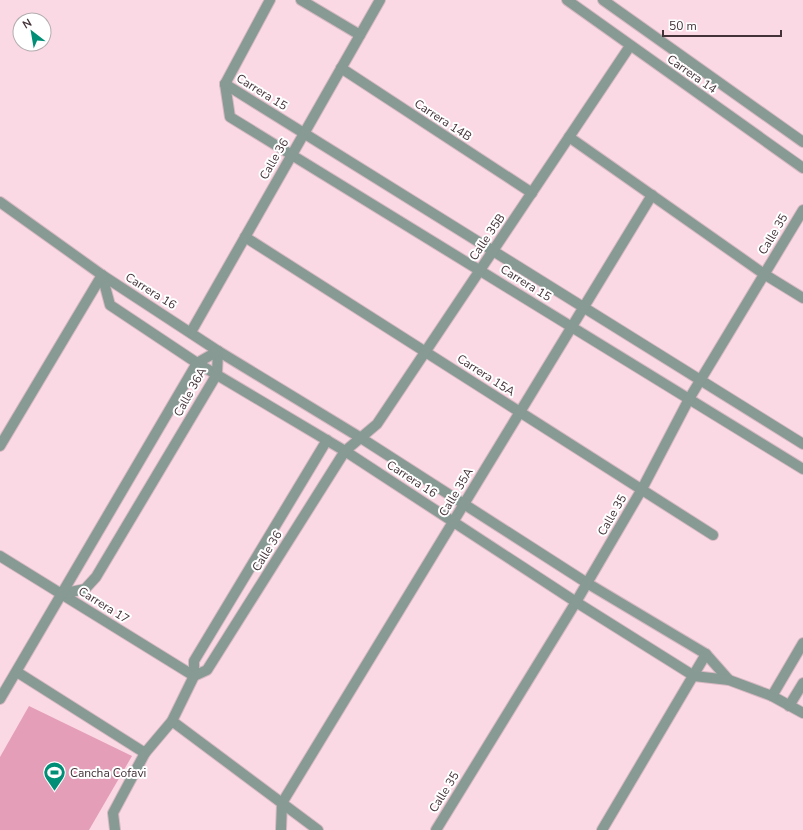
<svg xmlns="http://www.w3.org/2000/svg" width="803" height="830" viewBox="0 0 803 830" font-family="'Nunito Sans',sans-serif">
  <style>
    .green { fill: #e49eb8 }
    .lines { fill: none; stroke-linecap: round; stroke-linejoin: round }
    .minor-casing { stroke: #d6b8c2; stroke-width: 12 }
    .minor { stroke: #879a94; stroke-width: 10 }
    .labels { text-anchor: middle; stroke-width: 4; stroke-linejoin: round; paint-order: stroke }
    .street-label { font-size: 12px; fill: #433238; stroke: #fff }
    .poi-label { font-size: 12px; fill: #433238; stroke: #fff; text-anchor: start }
  </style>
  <rect width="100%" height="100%" fill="#fbd9e4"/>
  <path class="green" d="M29,706l103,50 -43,74h-89v-73z"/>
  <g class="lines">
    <defs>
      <g id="minor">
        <path d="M301,0l59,35"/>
        <path d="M567,0l236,168"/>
        <path d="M603,0l200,142"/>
        <path d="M341,68l191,125"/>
        <path d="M225,84l5,33 573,352"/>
        <path d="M225,84l578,360"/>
        <path d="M225,84l45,-84"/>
        <path d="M569,137l195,137 39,24"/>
        <path d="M0,202l102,73 116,76 143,87 226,145 119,71 23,26"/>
        <path d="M245,237l468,298"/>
        <path d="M102,275l8,30 87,58 148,88 231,151 118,74 35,4 43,16 31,17"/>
        <path d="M191,332l189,-332"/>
        <path d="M0,446l102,-171"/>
        <path d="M0,556l194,120"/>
        <path d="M61,594l24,-5 11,-12 121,-203 1,-23"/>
        <path d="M17,672l128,81"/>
        <path d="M194,676v-15l133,-221"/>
        <path d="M772,696l31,-53"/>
        <path d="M0,699l197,-336 21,-12"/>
        <path d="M789,706l14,-23"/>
        <path d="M172,721l146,109"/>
        <path d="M115,830l-2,-17 32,-60 27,-32 22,-45 13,-6 138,-219 32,-27 253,-378"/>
        <path d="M281,830l1,-27 370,-608"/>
        <path d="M436,830l140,-228 66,-113 47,-90 114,-189"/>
        <path d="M602,830l104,-176"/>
      </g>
    </defs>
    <use href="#minor" class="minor-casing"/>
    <use href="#minor" class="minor"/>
  </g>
  <defs>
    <symbol id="stadium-pin" viewBox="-11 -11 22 30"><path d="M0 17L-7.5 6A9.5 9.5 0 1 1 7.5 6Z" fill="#018e76" stroke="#fff"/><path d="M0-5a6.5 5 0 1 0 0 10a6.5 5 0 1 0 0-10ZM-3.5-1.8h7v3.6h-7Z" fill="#fff"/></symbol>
  </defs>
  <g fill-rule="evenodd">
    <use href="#stadium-pin" x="42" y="760" width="25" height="34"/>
  </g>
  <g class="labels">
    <g class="street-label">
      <text transform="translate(692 74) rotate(35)" y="4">Carrera 14</text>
      <text transform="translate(262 92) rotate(32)" y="4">Carrera 15</text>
      <text transform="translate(443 120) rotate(33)" y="4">Carrera 14B</text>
      <text transform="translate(274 159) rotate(-60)" y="4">Calle 36</text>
      <text transform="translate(773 234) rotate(-59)" y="4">Calle 35</text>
      <text transform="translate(487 237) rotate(-56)" y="4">Calle 35B</text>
      <text transform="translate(526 283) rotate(32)" y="4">Carrera 15</text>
      <text transform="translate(151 291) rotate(32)" y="4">Carrera 16</text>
      <text transform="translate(486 375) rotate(33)" y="4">Carrera 15A</text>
      <text transform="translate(190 392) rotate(-61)" y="4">Calle 36A</text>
      <text transform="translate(412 479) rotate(33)" y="4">Carrera 16</text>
      <text transform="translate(456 492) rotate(-59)" y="4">Calle 35A</text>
      <text transform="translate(612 515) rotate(-60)" y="4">Calle 35</text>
      <text transform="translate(267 551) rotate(-58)" y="4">Calle 36</text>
      <text transform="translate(104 605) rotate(32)" y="4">Carrera 17</text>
      <text transform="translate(444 792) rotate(-58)" y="4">Calle 35</text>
    </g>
    <g class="poi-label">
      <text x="70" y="777">Cancha Cofavi</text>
    </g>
  </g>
  <g transform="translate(32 32) rotate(329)"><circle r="19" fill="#ffffff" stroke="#b4adaf"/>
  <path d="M0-3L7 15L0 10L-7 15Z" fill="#018e76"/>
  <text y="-6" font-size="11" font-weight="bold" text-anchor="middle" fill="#433238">N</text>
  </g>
  <path d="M663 30v6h118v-6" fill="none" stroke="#433238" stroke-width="2"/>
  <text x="669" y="30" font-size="12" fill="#433238" stroke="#ffffff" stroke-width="3" paint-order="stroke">50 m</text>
</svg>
